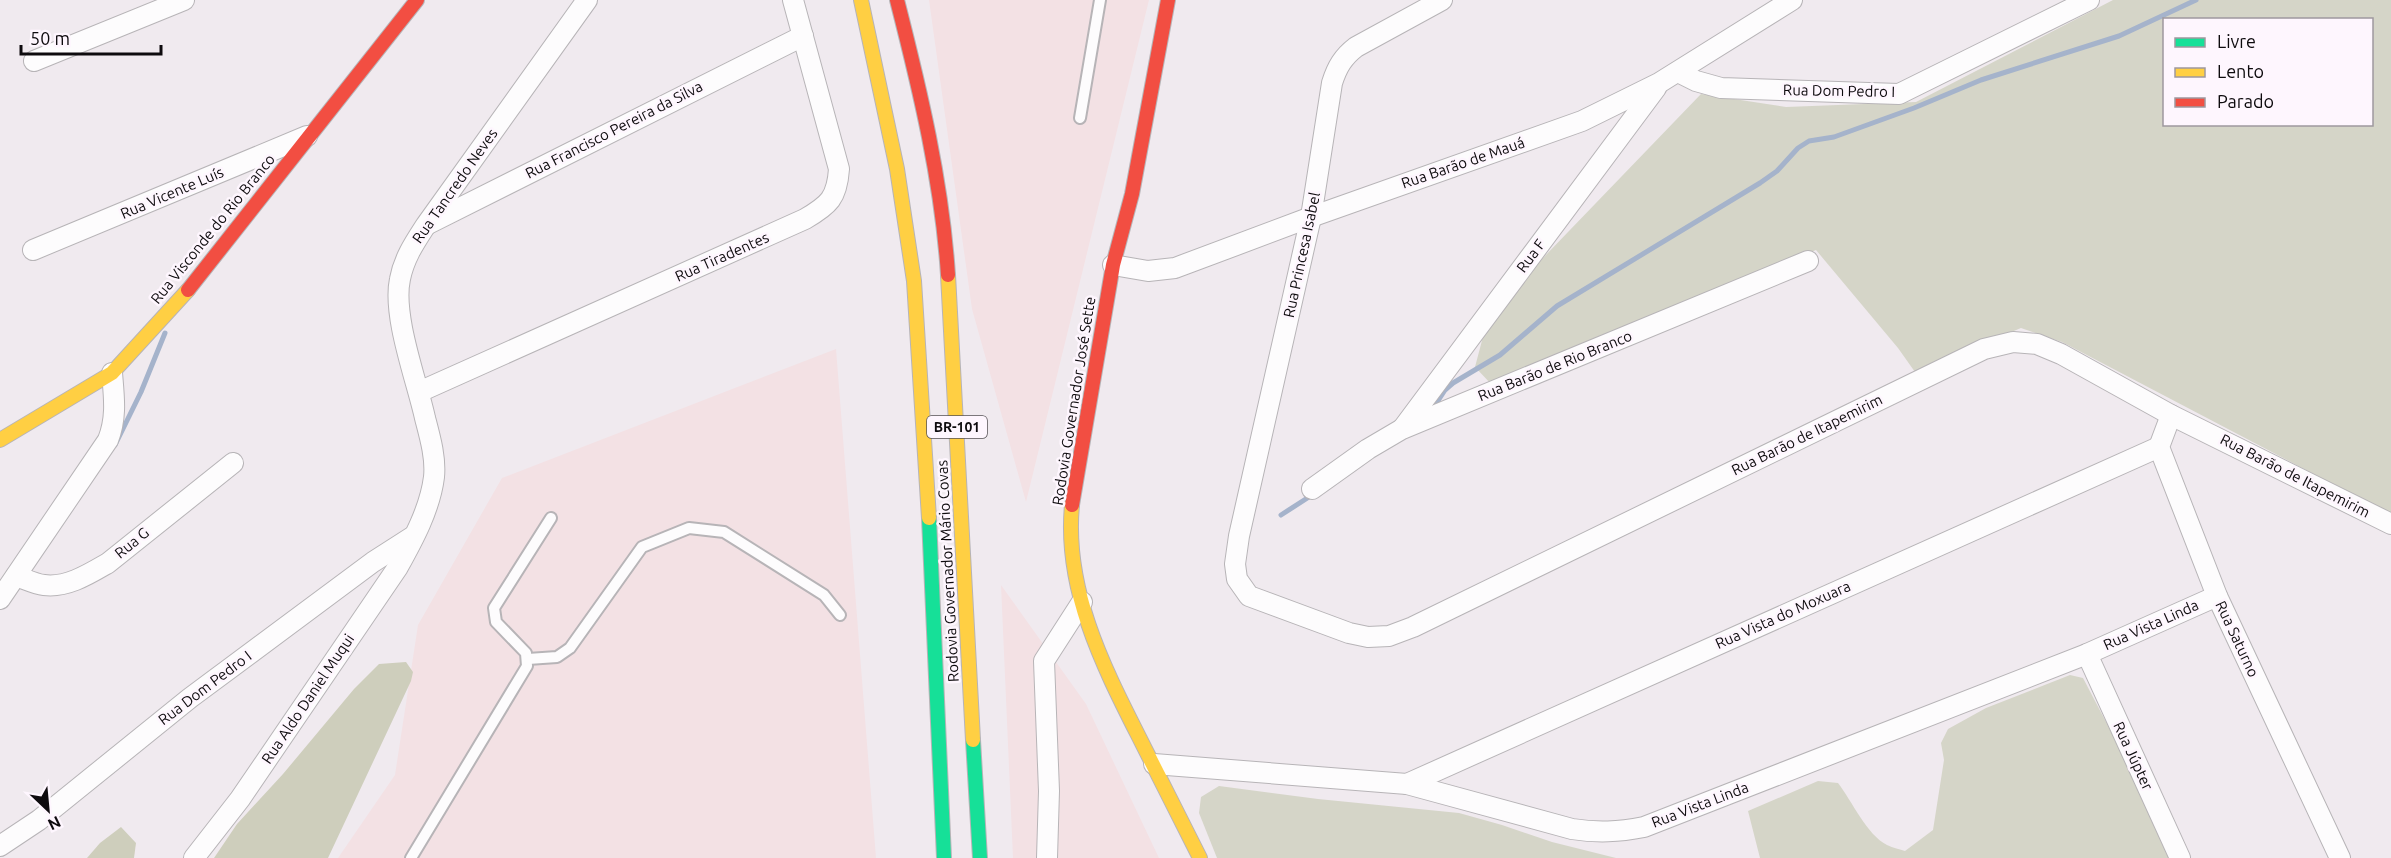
<svg xmlns="http://www.w3.org/2000/svg" width="2391" height="858" viewBox="0 0 2391 858" font-family="Ubuntu,sans-serif">
  <style>
    .industrial { fill: #f3e1e4 }
    .green { fill: #d5d5c8; fill-rule: evenodd }
    .forest { fill: #cecebc }
    .lines { fill: none; stroke-linecap: round; stroke-linejoin: round }
    .stream { stroke: #a5b3cb; stroke-width: 5 }
    .lane-casing { stroke: #b7b4b7; stroke-width: 14 }
    .street-casing { stroke: #b7b4b7; stroke-width: 22 }
    .fast-casing { stroke: #b7b4b7; stroke-width: 16 }
    .slow-casing { stroke: #b7b4b7; stroke-width: 16 }
    .jam-casing { stroke: #b7b4b7; stroke-width: 16 }
    .lane { stroke: #fdfcfd; stroke-width: 10 }
    .street { stroke: #fdfcfd; stroke-width: 20 }
    .fast { stroke: #16e098; stroke-width: 14 }
    .slow { stroke: #ffcf43; stroke-width: 14 }
    .jam { stroke: #f24e42; stroke-width: 14 }
    .labels { text-anchor: middle; stroke-width: 5; stroke-linejoin: round; paint-order: stroke }
    .shield { fill: #fef6fe; stroke: #565256; stroke-width: 1.5 }
    .shield-label { font-size: 14px; font-weight: bold; fill: #0e0b0e }
    .street-label { font-size: 15px; fill: #0e0b0e; stroke: #fef6fe }
  </style>
  <rect width="100%" height="100%" fill="#f0eaef"/>
  <g class="industrial">
    <path d="M929,0h220l-123,502 -54,-193z"/>
    <path d="M836,349l40,509h-538l57,-83 23,-150 84,-147z"/>
    <path d="M1001,585l85,119 73,154h-146z"/>
  </g>
  <g class="green">
    <path d="M2113,0h278v519l-81,-47 -248,-130 -41,-14 -106,44 -17,-24 -82,-98 -324,135 -17,-18 14,-53 212,-220 85,13 130,-5zM2164,20h208v104h-208z"/>
    <path d="M2070,675l13,3 44,84 8,22 19,33 17,41h-411l-12,-47 70,-30 20,2c14,18 29,52 49,62 6,3 13,4 18,6l28,-21 11,-70 -3,-17 7,-14 38,-21z"/>
    <path d="M1219,786l99,13 141,14 43,12 50,17 64,16h-399l-18,-45 2,-16z"/>
  </g>
  <g class="forest">
    <path d="M406,662l7,10 -2,9 -83,177h-114l23,-34 46,-50 71,-85 25,-25z"/>
    <path d="M121,827l15,16 -2,15h-47l13,-15z"/>
  </g>
  <g class="lines">
    <g class="stream">
      <path d="M1432,410l13,-20 8,-7 47,-28 57,-49 203,-123 17,-12 21,-23 11,-7 25,-4 80,-29 67,-28 138,-44 77,-36"/>
      <path d="M115,445l26,-53 24,-59"/>
      <path d="M1281,515l31,-20"/>
    </g>
    <defs>
      <g id="lane">
        <path d="M1080,118l20,-118"/>
        <path d="M528,659l29,-2 13,-9 72,-101 47,-19 35,4 100,63 16,20"/>
        <path d="M411,858l116,-192 -1,-13 -30,-31 -2,-14 57,-90"/>
      </g>
      <g id="street">
        <path d="M1442,0l-86,47c-13,10 -19,20 -24,36l-21,134 -72,319 -4,28 2,15 12,17 100,37 19,4 21,-1 24,-9 571,-278 29,-7 24,2 24,10 110,61 220,109"/>
        <path d="M34,61l150,-61"/>
        <path d="M1678,72l18,9 25,7 178,6 190,-94"/>
        <path d="M428,224l375,-188"/>
        <path d="M33,250l274,-114"/>
        <path d="M1113,265l35,6 27,-3 136,-51 271,-96 77,-38 133,-83"/>
        <path d="M419,392l386,-173c24,-14 32,-21 34,-50l-46,-169"/>
        <path d="M2171,415l-12,32 58,149 123,262"/>
        <path d="M1403,428l253,-340"/>
        <path d="M1312,489l56,-40 34,-20 406,-168"/>
        <path d="M16,576c9,3 19,8 28,9 23,3 45,-11 64,-22l125,-100"/>
        <path d="M0,599l108,-159c9,-23 6,-43 4,-67"/>
        <path d="M2087,654l93,204"/>
        <path d="M1154,764l253,20 165,45c26,4 46,3 72,-2l443,-173 130,-58"/>
        <path d="M1407,784l752,-337"/>
        <path d="M0,846l39,-26 151,-122 183,-136 39,-25"/>
        <path d="M194,858l46,-59 158,-232c15,-27 32,-58 36,-90 2,-19 -4,-40 -9,-59 -8,-37 -33,-102 -25,-139 4,-21 15,-37 26,-54l161,-225"/>
        <path d="M1047,858l2,-67 -5,-130 38,-59"/>
      </g>
      <g id="fast">
        <path d="M929,518l15,340"/>
        <path d="M973,740l7,118"/>
      </g>
      <g id="slow">
        <path d="M861,0l36,169 17,112 15,237"/>
        <path d="M948,275l25,465"/>
        <path d="M0,440l112,-67 76,-83"/>
        <path d="M1072,505c-8,83 30,159 66,230 21,41 41,82 62,123"/>
      </g>
      <g id="jam">
        <path d="M897,0c23,90 45,182 51,275"/>
        <path d="M188,290l229,-290"/>
        <path d="M1072,505l41,-240 19,-71 36,-194"/>
      </g>
    </defs>
    <use href="#lane" class="lane-casing"/>
    <use href="#street" class="street-casing"/>
    <use href="#fast" class="fast-casing"/>
    <use href="#slow" class="slow-casing"/>
    <use href="#jam" class="jam-casing"/>
    <use href="#lane" class="lane"/>
    <use href="#street" class="street"/>
    <use href="#fast" class="fast"/>
    <use href="#slow" class="slow"/>
    <use href="#jam" class="jam"/>
  </g>
  <g class="labels">
    <rect class="shield" x="927" y="416" width="60" height="22" rx="4.5"/>
    <g class="shield-label">
      <text x="957" y="432">BR-101</text>
    </g>
    <g class="street-label">
      <text transform="translate(1839 91) rotate(1)" y="5">Rua Dom Pedro I</text>
      <text transform="translate(614 130) rotate(-27)" y="5">Rua Francisco Pereira da Silva</text>
      <text transform="translate(1463 163) rotate(-19)" y="5">Rua Barão de Mauá</text>
      <text transform="translate(455 186) rotate(-55)" y="5">Rua Tancredo Neves</text>
      <text transform="translate(172 193) rotate(-23)" y="5">Rua Vicente Luís</text>
      <text transform="translate(213 229) rotate(-51)" y="5">Rua Visconde do Rio Branco</text>
      <text transform="translate(1302 255) rotate(-78)" y="5">Rua Princesa Isabel</text>
      <text transform="translate(1531 256) rotate(-53)" y="5">Rua F</text>
      <text transform="translate(722 257) rotate(-24)" y="5">Rua Tiradentes</text>
      <text transform="translate(1555 366) rotate(-22)" y="5">Rua Barão de Rio Branco</text>
      <text transform="translate(1074 401) rotate(-81)" y="5">Rodovia Governador José Sette</text>
      <text transform="translate(1807 435) rotate(-26)" y="5">Rua Barão de Itapemirim</text>
      <text transform="translate(2295 476) rotate(27)" y="5">Rua Barão de Itapemirim</text>
      <text transform="translate(132 543) rotate(-39)" y="5">Rua G</text>
      <text transform="translate(948 571) rotate(-93)" y="5">Rodovia Governador Mário Covas</text>
      <text transform="translate(1783 615) rotate(-24)" y="5">Rua Vista do Moxuara</text>
      <text transform="translate(2151 625) rotate(-24)" y="5">Rua Vista Linda</text>
      <text transform="translate(2237 639) rotate(65)" y="5">Rua Saturno</text>
      <text transform="translate(205 688) rotate(-37)" y="5">Rua Dom Pedro I</text>
      <text transform="translate(308 699) rotate(-56)" y="5">Rua Aldo Daniel Muqui</text>
      <text transform="translate(2133 756) rotate(65)" y="5">Rua Júpter</text>
      <text transform="translate(1700 805) rotate(-21)" y="5">Rua Vista Linda</text>
    </g>
  </g>
  <rect x="2163" y="18" width="210" height="108" fill="#fef6fe" stroke="#9e989e" stroke-width="1.5"/>
  <rect x="2175" y="38" width="30" height="9" fill="#16e098" stroke="#9e989e" stroke-width="1.5"/>
  <text x="2217" y="48" font-size="18" fill="#0e0b0e">Livre</text>
  <rect x="2175" y="68" width="30" height="9" fill="#ffcf43" stroke="#9e989e" stroke-width="1.5"/>
  <text x="2217" y="78" font-size="18" fill="#0e0b0e">Lento</text>
  <rect x="2175" y="98" width="30" height="9" fill="#f24e42" stroke="#9e989e" stroke-width="1.5"/>
  <text x="2217" y="108" font-size="18" fill="#0e0b0e">Parado</text>
  <g transform="translate(48 810) rotate(154)" stroke="#fef6fe" stroke-width="4.5" paint-order="stroke">
  <path d="M0-4.5L10 22L0 15L-10 22Z" fill="#0e0b0e"/>
  <text y="-9" font-size="16" font-weight="bold" text-anchor="middle" fill="#0e0b0e">N</text>
  </g>
  <path d="M21 45v9h140v-9" fill="none" stroke="#0e0b0e" stroke-width="3"/>
  <text x="30" y="45" font-size="18" fill="#0e0b0e" stroke="#fef6fe" stroke-width="4.5" paint-order="stroke">50 m</text>
</svg>
